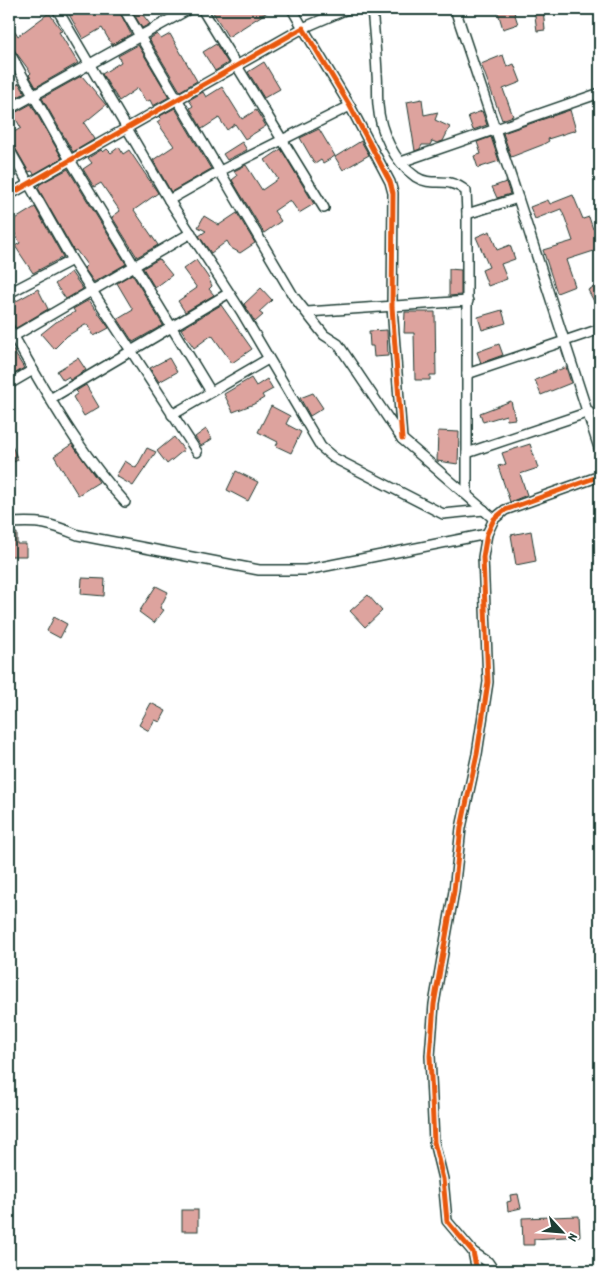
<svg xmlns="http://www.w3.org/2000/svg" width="609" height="1280" viewBox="0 0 609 1280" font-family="Dekko,sans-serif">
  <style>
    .building { fill: #dda39e; stroke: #1f3d34 }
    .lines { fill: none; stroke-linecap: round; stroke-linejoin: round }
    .minor-casing { stroke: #1f3d34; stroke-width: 12 }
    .minor { stroke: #fff; stroke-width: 9 }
    .cycleway-casing { stroke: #fff; stroke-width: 8 }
    .cycleway { stroke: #e8590c; stroke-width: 5 }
  </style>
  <rect width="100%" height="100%" fill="#fff"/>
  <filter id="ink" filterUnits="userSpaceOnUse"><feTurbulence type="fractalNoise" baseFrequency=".02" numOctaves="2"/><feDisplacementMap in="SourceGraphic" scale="10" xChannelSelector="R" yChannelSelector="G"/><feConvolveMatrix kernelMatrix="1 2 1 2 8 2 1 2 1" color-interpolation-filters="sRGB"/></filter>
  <g filter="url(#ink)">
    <g class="building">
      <path d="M66,9h52l13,25 -19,11 -10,-17 -19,11z"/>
      <path d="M131,9h21l-9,6 7,9 -8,4z"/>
      <path d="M211,9h61l-44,28z"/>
      <path d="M497,9h16l5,15 -15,5z"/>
      <path d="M534,9h9l2,21 -8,1z"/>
      <path d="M49,13l13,18 -3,1 19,31 -42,24 -7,-12 2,-2 -22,-30v-7l6,-5 3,5z"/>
      <path d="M157,34l4,5 9,-5 27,47 -17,10 -31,-52z"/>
      <path d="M216,44l12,19 -13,8 -12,-19z"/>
      <path d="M138,45l31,52 -16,9 -3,-6 -4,2 -8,-14 -19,13 -17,-27 19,-12 -3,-6z"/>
      <path d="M503,55l4,12 7,-3 7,18 -18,7 10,27 -11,4 -21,-56z"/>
      <path d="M264,62l16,27 -16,9 -16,-26z"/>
      <path d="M83,75l-1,1 24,29 -22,18 11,16 -22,13 -31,-54z"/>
      <path d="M19,83l6,10 -16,9v-11z"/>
      <path d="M222,87l20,32 14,-9 10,16 -21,13 -10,-15 -8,6 -8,-12 -17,11 -12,-21 3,-2 -4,-6 14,-8 3,5z"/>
      <path d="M422,99l2,16 14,-3 -3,8 15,7 -7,14 -6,2 -5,-2 -2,4h-8l-2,4 -5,2 -8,-49z"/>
      <path d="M31,104l31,54 -28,16 -2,-3 -3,1 -15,-26 -5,-5v-6l12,-7 -8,-14z"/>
      <path d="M175,108l36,61 -40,23 -18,-32 21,-14 -17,-24 4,-3 -1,-3z"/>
      <path d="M570,110l6,20 -28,9 1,2 -7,4 -31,12 -8,-24z"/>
      <path d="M482,111l5,14 -14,5 -5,-14z"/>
      <path d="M319,129l16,27 -12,7 -2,-3 -6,4 -15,-26z"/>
      <path d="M491,137l8,24 -21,7 -4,-12 7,-2 -4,-12z"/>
      <path d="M361,141l8,14 -26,15 -8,-13z"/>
      <path d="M242,142l5,8 -20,10 -4,-6z"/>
      <path d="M119,147l4,7 6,-4 29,43 -24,17 24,35 -21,12 -25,-40 8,-6 -19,-28 -7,4 -11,-18 9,-6 -4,-5 13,-8 2,2 4,-3 4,4z"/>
      <path d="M281,149l33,55 -15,9 -9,-13 -16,11 7,10 -17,12 -32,-53 5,-4 -3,-5 12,-6 16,25 16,-11 -13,-19z"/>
      <path d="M68,169l58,95 -32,18 -10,-14 3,-3 -11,-15 -2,1 -36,-63 2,-4z"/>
      <path d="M506,182l4,12 -13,4 -5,-11z"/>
      <path d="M573,195l10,24 6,-2 4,12 7,-1v21l-34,11 9,26 -18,7 -14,-43 30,-9 -8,-23 -4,-9 -26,10 -5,-12 18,-7 2,4z"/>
      <path d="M35,207l28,50 -30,16 -18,-27 5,-3 -11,-20z"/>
      <path d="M237,213l18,30 -15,10 -9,-5 -4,-7 -16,12 -12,-17 7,-5 -8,-4 6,-11 15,9z"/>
      <path d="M490,231l7,19 13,-5 5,14 -14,5 6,15 -19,7 -6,-16 7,-3 -13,-30z"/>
      <path d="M159,259l13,16 -17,13 -12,-20z"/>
      <path d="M196,260l12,17 4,9 -3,3 5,6 -29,17 -7,-11 19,-13 -14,-19z"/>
      <path d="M449,269l12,1v25l-12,1z"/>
      <path d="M71,272l12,17 -17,10 -11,-15z"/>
      <path d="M132,274l31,51 -30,17 -15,-23 15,-9 -16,-27z"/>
      <path d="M597,285l3,5v23l-12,-23z"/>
      <path d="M261,288l11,12 -13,12 4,3 -8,7 -11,-18z"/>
      <path d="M38,289l10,20 -32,19 -7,-6v-17z"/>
      <path d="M89,300l20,28 -15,8 -6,-11h-3l-18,11 -13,13 -13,-15 15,-12 19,-10 -2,-3z"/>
      <path d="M221,305l31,44 -20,14 -20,-28 -18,13 -13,-19z"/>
      <path d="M502,310l4,13 -24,7 -4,-13z"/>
      <path d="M405,312h30l1,63h-6v5h-15l-1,-47h-10z"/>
      <path d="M387,330l1,26 -14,1 -1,-11h-3l-1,-15z"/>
      <path d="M9,344l15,24 -15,9z"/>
      <path d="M499,344l4,11 -22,8 -4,-11z"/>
      <path d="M78,358l8,12 -16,10 -2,-3 -5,3 -6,-9z"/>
      <path d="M169,358l8,14 -18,10 -9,-14z"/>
      <path d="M566,367l5,16 -30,12 -6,-15z"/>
      <path d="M251,378l5,8 11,-7 6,10 -11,6 2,3 -10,6 -21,8 -9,-18z"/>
      <path d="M86,385l13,22 -15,9 -11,-19 5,-4 -2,-2z"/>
      <path d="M313,393l10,15 -13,8 -10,-18z"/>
      <path d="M511,401l4,18 -8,1 -1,-5 -23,7 -3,-9z"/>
      <path d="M271,406l19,10 -4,8 15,8 -10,21 -15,-7 2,-4 -20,-10z"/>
      <path d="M206,429l6,10 -11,7 -6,-9z"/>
      <path d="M438,431l21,1 -1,32 -21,-3z"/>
      <path d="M174,437l10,13 -17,14 -10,-13z"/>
      <path d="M9,439l9,21 -9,4z"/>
      <path d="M72,444l27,38 -21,13 -24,-39z"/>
      <path d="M530,444l8,24 -18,6 7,21 -17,7 -12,-36 8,-2 -4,-11z"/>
      <path d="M147,448l9,4 -23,34 -17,-10 9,-15 11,7z"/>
      <path d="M236,471l22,11 -10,19 -21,-11z"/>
      <path d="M531,531l5,30 -20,4 -5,-30z"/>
      <path d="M9,533h8v11h9v12h-17z"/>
      <path d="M82,578l23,1 -1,17 -23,-2z"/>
      <path d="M156,586l12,6 -8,16 4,2 -10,13 -15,-11z"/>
      <path d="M368,595l14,16 -17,16 -15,-16z"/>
      <path d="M54,617l13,7 -7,14 -13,-7z"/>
      <path d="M151,703l15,8 -6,11 -5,-2 -6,11 -10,-6z"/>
      <path d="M518,1194l3,14 -13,3 -1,-9 4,-1 -1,-6z"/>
      <rect x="182" y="1210" width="16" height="21"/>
      <path d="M579,1216l1,20 -46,3v6h-11l-1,-27z"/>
    </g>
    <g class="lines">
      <defs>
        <g id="minor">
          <path d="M57,9l112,191 72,111 80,136 13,11 109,56 41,-4"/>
          <path d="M124,9l170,288 30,38 14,9 64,95 92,80"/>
          <path d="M202,9l122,199"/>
          <path d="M292,9l11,19 44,-19"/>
          <path d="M372,9c2,21 4,43 5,65 1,10 0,20 1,31 2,26 16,57 38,72 17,11 31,-2 50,14l1,23 51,-16 82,253"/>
          <path d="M455,9l63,189"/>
          <path d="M9,52l61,108 141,232"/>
          <path d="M9,109l180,-100"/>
          <path d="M9,149l63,111 125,192"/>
          <path d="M401,162l199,-69"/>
          <path d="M9,195l294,-167 47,78 40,76 3,11 -1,114 10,132"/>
          <path d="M169,200l51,-29 130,-65"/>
          <path d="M9,293l63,-33"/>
          <path d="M307,312l161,-11"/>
          <path d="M9,328l24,42 -24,14"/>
          <path d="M14,336l177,-103"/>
          <path d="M33,370c28,48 54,91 92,132"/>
          <path d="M467,374l133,-45"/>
          <path d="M50,399l179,-106"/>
          <path d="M172,415l96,-56"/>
          <path d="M467,453l122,-41"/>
          <path d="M467,494v-280"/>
          <path d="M9,523c31,-2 40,0 69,12l181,35h47l181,-36"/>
          <path d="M473,1252l15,10 6,9"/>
          <path d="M477,1271l-4,-19 -26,-31 -4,-42 -9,-37 -4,-86 4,-52 20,-113 7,-63 16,-74 11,-72 -5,-125 4,-23 7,-15 11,-9 95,-34"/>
        </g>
      </defs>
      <use href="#minor" class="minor-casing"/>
      <use href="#minor" class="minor"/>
      <defs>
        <g id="cycleway">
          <path d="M9,195l294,-167 47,78 40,76 3,11 -1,114 10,132"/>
          <path d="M477,1271l-4,-19 -26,-31 -4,-42 -9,-37 -4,-86 4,-52 20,-113 7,-63 16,-74 11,-72 -5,-125 4,-23 7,-15 11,-9 95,-34"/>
        </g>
      </defs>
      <use href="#cycleway" class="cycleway-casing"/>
      <use href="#cycleway" class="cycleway"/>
    </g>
  </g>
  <rect width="609" height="1280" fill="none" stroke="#fff" stroke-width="30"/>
  <rect x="15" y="15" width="579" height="1250" fill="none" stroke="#1f3d34" stroke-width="2" filter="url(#ink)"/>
  <g transform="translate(562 1232) rotate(116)" stroke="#ffffff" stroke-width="4" paint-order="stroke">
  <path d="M0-4L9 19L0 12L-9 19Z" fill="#1f3d34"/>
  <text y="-8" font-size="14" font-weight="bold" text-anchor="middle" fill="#1f3d34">N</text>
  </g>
</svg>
